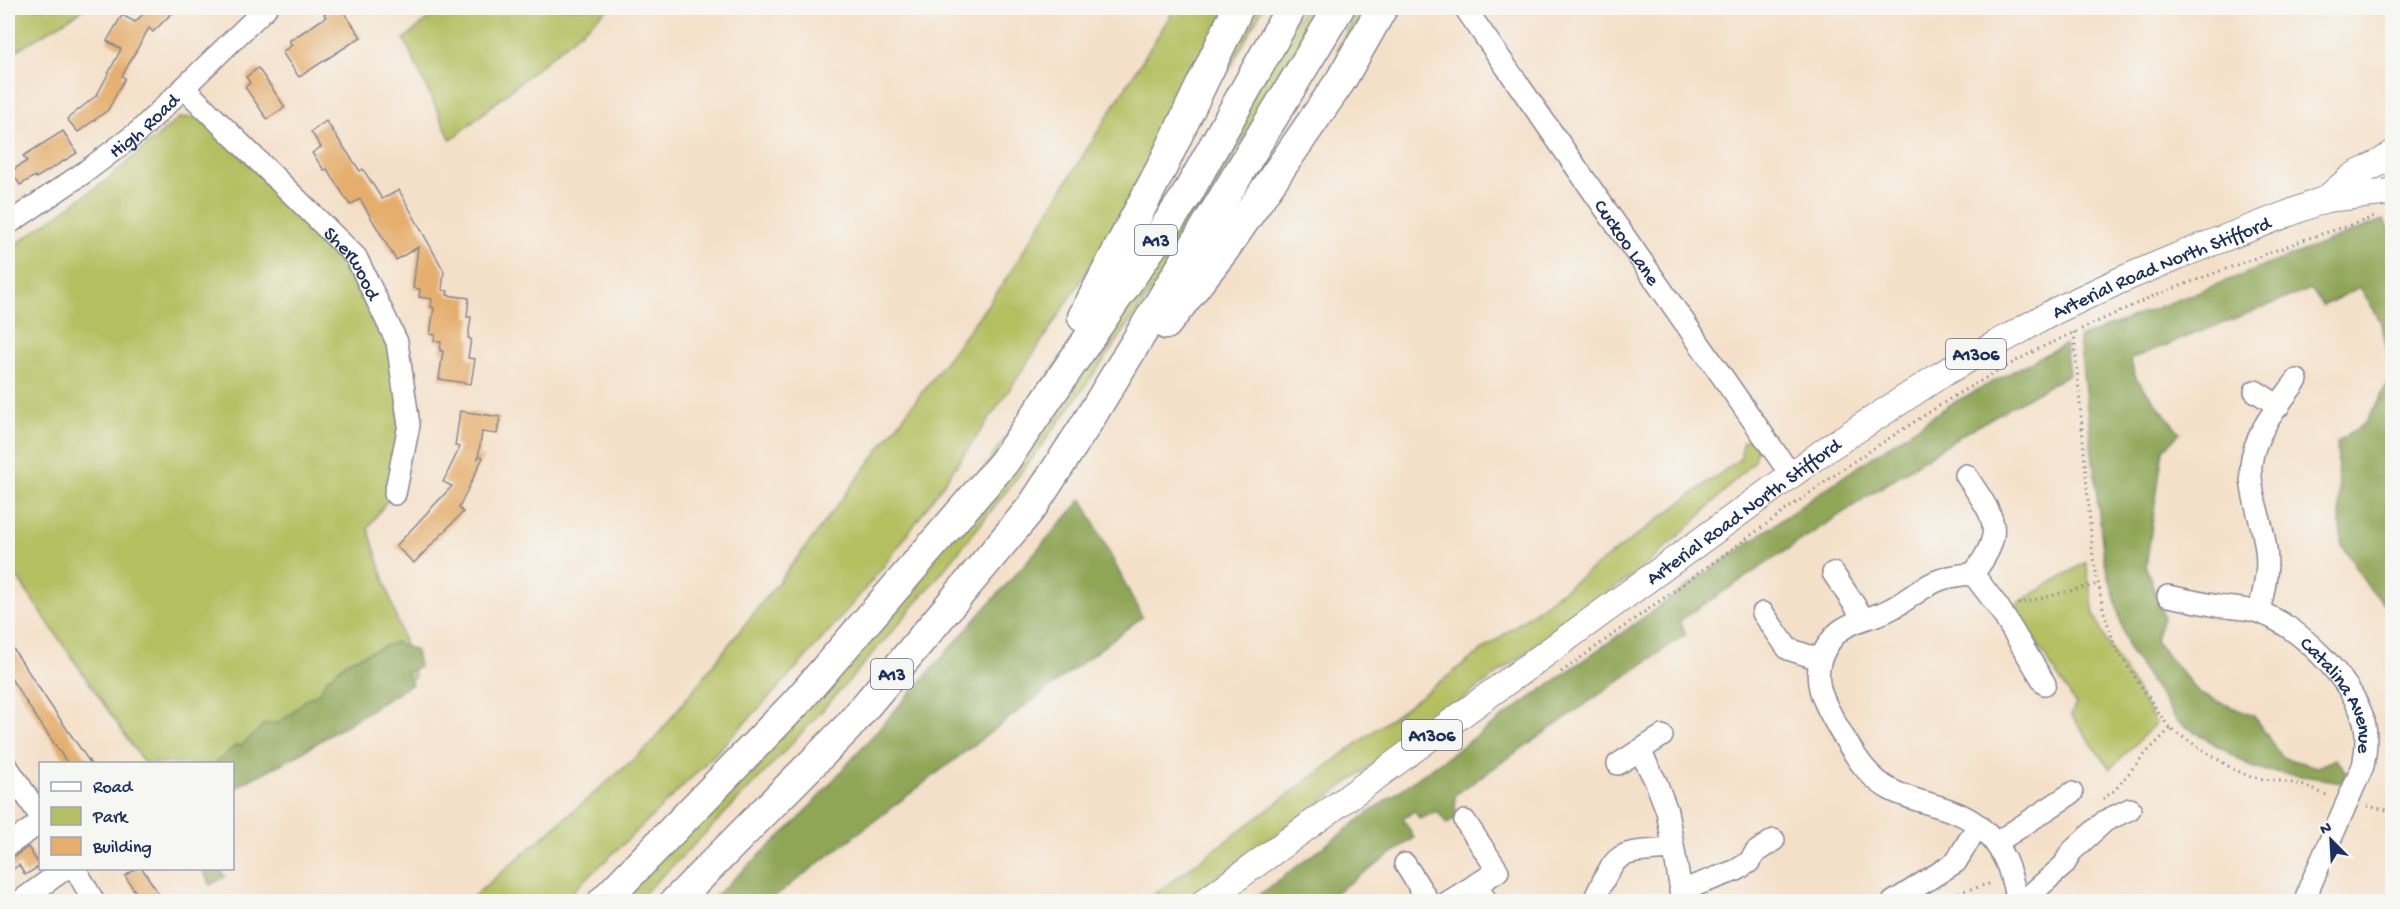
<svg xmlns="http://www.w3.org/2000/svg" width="2400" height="909" viewBox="0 0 2400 909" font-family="'Gochi Hand',sans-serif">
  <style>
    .green { fill: #b4bf61; stroke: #687760; stroke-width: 1.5 }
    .forest { fill: #8fa657; stroke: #556a5a; stroke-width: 1.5 }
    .building { fill: #e5ae6d }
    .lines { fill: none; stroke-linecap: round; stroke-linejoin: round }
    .minor-casing { stroke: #888893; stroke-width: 24 }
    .major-casing { stroke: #888893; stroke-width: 28 }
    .highway-casing { stroke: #888893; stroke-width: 33 }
    .path { stroke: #888893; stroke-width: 3; stroke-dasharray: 1.5 4.5; stroke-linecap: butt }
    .minor { stroke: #fff; stroke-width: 21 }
    .major { stroke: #fff; stroke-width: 26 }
    .highway { stroke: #fff; stroke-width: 30 }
    .labels { text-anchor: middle; stroke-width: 4.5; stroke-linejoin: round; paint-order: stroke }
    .shield { fill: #f6f6f2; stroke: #5d6b8a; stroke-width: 1.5 }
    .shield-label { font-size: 18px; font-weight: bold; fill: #1b2f5e }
    .street-label { font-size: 20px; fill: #1b2f5e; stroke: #f6f6f2 }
  </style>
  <rect width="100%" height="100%" fill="#f6f6f2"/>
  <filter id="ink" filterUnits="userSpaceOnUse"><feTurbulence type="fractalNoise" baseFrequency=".0167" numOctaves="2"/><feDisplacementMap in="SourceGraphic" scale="12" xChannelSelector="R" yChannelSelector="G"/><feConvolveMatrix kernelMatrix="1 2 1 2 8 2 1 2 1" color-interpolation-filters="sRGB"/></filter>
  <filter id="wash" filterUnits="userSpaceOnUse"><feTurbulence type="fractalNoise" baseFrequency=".008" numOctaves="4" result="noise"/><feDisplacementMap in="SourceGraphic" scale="24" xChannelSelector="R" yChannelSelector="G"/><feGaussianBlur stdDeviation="1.35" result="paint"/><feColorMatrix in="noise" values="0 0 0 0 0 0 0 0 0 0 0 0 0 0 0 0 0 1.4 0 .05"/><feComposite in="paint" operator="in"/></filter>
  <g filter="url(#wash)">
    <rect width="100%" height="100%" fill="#f4e0c8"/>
    <g class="green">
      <path d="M8,8h78l-78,48z"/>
      <path d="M442,8h167l-158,132 -47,-101z"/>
      <path d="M1175,8h51c-22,45 -43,91 -66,136 -59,111 -129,217 -202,319 -23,32 -45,65 -69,96 -98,123 -211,236 -327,342l-95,1 182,-156 160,-203 192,-256z"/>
      <path d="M1249,8h14l-38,69 -5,-3z"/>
      <path d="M1304,8h15c-57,100 -113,201 -177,297 -147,216 -317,416 -506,596l-17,1 228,-237z"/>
      <path d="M1359,8h10l-26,46 -6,-4z"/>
      <path d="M196,117l18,13 111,109 40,49 22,54 12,57v45l-10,54 -21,30 47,149 -182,106 -1,-19 -88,-1 -136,-199v-314l100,-71 71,-61z"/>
      <path d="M1760,432l-6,29 -57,58 -53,48 -459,334 -41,1 597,-444 1,-15z"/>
      <path d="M2086,562l8,52 12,27 50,82 -46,46 -39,-54 5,-11 -63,-98z"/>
    </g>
    <g class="forest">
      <path d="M2383,220l9,13v137l-12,-50 -20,-33 -37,19 -12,-17 -181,70 6,19 44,55 -17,17 -17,117 18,49 -9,25 45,53 54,22 27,41 36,10 19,-8 12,14 -6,9 -87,-13 -78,-48 -49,-72 -24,-91 -25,-220z"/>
      <path d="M2065,344l4,30 -113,64 -277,183 7,13 -231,161 1,23 -9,6 -10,-13 -17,8 -6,-8 -11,8 11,19 -91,63 -73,1 114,-86 458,-325 129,-87z"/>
      <path d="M2392,377v235l-24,-25 -27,-44 -4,-101 29,-20z"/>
      <path d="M1082,499l60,118 -373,284h-59l89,-82z"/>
      <path d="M395,642l21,9 3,16 -13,5 6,12 -118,73 -47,24 -14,9 -1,-26 -17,-1 21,-18 5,1 24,-22 12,-1 14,-9 14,-14 15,-8 6,-12 22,-19z"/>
      <path d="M202,869h18l5,8 -15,8z"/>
    </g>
    <g id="blocks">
      <g class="building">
        <path d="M149,8h28l-24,24 -4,-4 -27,48 3,2 -17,32 -30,22 -11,-13 30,-24 24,-46 -14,-8 15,-26 13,7z"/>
        <path d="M334,8h7l20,29 -62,40 -17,-25 10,-7 -3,-4 37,-24 -2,-3z"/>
        <path d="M258,68l27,39 -18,12 -22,-32 5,-4 -4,-6z"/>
        <path d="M326,121l34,50 3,-2 19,30 17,-9 45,81 -2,19 6,1 -1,4 22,3 -2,19h4l-3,21 3,1 -3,19 7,1 -4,25 -32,-5 4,-28h-3l1,-9 -7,-1 1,-6 -5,-1 4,-26 -3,-1 1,-8 -13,-2 1,-8 -7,-1 5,-41 -22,13 -36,-61 -10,6 -23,-36 -3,1 -12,-17 9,-6 -10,-15z"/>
        <path d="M63,131l14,22 -41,25 -1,-2 -15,9 -9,-14 16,-10 -4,-5z"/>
        <path d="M460,411l40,6 -3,17 -15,-2 -4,26 2,-2 3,1 -24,51 4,4 -49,51 -18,-17 56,-60 -9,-4 17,-35 -5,-1z"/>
        <path d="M8,641l41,62 42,61h-23l-34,-50 -26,-40z"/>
        <path d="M28,847l12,19 -15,9 -6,-10 -11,8v-15l7,-2z"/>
        <path d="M137,868h5l22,34h-22l-17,-26z"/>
      </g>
    </g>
  </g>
  <g filter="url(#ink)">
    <use href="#blocks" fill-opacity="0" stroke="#888893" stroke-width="1.5"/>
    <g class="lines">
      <defs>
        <g id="minor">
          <path id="s1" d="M1465,8l326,467"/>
          <path id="s2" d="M184,88l172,169 41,85 12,83 -14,69"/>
          <path id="s3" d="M8,224l77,-52 53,-40 128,-124"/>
          <path d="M2255,391l24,15"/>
          <path d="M1966,475c27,42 42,54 7,99"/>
          <path d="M1833,573l31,46"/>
          <path id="s4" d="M2168,596c16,3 33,7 49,10 13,2 28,2 41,6 40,12 95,69 106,109 4,15 2,30 -1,45l-53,120 -5,16"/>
          <path d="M2259,612c5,-23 11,-45 6,-69 -4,-26 -16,-51 -14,-78 3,-32 27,-59 46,-85"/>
          <path d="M1763,613l25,36 31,10"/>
          <path d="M1640,751l16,31 11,29 16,91"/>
          <path d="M1618,764l44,-28"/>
          <path d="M8,768l32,48"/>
          <path d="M1996,843l76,-50"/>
          <path d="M8,845l32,-22"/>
          <path d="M1405,864l24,38"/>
          <path d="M75,868l19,34"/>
          <path d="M1476,884l11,18"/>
          <path d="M1680,891l57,-21 12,-8 7,-10 18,-12"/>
          <path d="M19,902l47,-34"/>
          <path d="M1448,902l50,-31 -33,-50"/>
          <path d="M1593,902c25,-53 22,-49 80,-53"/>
          <path d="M1893,902l63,-40 22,-37"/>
          <path d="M2017,902c-6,-31 -13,-55 -38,-76 -24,-20 -61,-22 -88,-36 -23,-12 -35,-33 -48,-54 -16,-28 -36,-56 -17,-88 4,-7 11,-16 18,-20 11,-7 25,-10 38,-15 20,-7 35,-24 55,-32 11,-5 24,-6 36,-7l26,34 46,76"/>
          <path d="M2017,902l12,-6 35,-31 7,-13 34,-31 25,-12"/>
        </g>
        <g id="major">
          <path d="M2326,199l27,-23 28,-14 11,-8"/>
          <path id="s5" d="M1204,902l623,-453 115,-75 113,-63 66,-31 57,-24 148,-57 66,-7"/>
        </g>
        <g id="highway">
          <path d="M1083,317l80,-152 75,-157"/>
          <path d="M1166,324l60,-77 115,-167 41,-72"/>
          <path d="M603,902l193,-199 208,-241 181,-264 106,-190"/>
          <path d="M675,902l173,-175 184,-220 53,-81 254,-418"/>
        </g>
      </defs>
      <use href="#minor" class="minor-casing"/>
      <use href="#major" class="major-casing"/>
      <use href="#highway" class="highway-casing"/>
      <g class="path">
        <path d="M2074,332l19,226 11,54 12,37 54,80 63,40 18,8 48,7 30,12"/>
        <path d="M2018,604l80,-20"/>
        <path d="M1561,672l296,-213 102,-66 77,-43 117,-54 156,-58 66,-21"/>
        <path d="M2103,799l12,-9 28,-34 27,-27"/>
        <path d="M2367,806l25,5"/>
        <path d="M1937,902l9,-6 46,-13"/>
      </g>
      <use href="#minor" class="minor"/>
      <use href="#major" class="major"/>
      <use href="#highway" class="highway"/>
    </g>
  </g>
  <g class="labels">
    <g class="shield">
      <rect x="1135" y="225" width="42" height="30" rx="4.5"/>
      <rect x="1946" y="339" width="60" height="30" rx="4.5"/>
      <rect x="871" y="659" width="42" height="30" rx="4.5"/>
      <rect x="1402" y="720" width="60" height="30" rx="4.5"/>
    </g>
    <g class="shield-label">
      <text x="1156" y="246">A13</text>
      <text x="1976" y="360">A1306</text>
      <text x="892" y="680">A13</text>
      <text x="1432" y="741">A1306</text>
    </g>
    <g class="street-label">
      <text dy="7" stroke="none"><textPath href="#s3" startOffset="168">High Road</textPath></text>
      <text dy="7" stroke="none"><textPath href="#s1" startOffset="285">Cuckoo Lane</textPath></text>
      <text dy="7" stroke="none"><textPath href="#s2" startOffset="244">Sherwood</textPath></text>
      <text dy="7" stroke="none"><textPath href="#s5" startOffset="1152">Arterial Road North Stifford</textPath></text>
      <text dy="7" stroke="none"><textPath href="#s5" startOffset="666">Arterial Road North Stifford</textPath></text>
      <text dy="7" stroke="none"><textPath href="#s4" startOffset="213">Catalina Avenue</textPath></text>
    </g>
  </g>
  <rect width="2400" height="909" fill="none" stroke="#f6f6f2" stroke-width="30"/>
  <rect x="39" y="762" width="195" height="108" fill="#f6f6f2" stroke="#9ea6b7" stroke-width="1.5"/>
  <rect x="51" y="782" width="30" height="9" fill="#ffffff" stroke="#9ea6b7" stroke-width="1.5"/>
  <text x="93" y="792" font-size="18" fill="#1b2f5e">Road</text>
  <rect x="51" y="807" width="30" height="18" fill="#b4bf61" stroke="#9ea6b7" stroke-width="1.5"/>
  <text x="93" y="822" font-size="18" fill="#1b2f5e">Park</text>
  <rect x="51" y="837" width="30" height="18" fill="#e5ae6d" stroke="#9ea6b7" stroke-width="1.5"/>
  <text x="93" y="852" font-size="18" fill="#1b2f5e">Building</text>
  <g transform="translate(2331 840) rotate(336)" stroke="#f6f6f2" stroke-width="4.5" paint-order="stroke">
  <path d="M0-4.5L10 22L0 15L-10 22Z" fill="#1b2f5e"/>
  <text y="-9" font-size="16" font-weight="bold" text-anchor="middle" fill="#1b2f5e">N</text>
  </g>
</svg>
